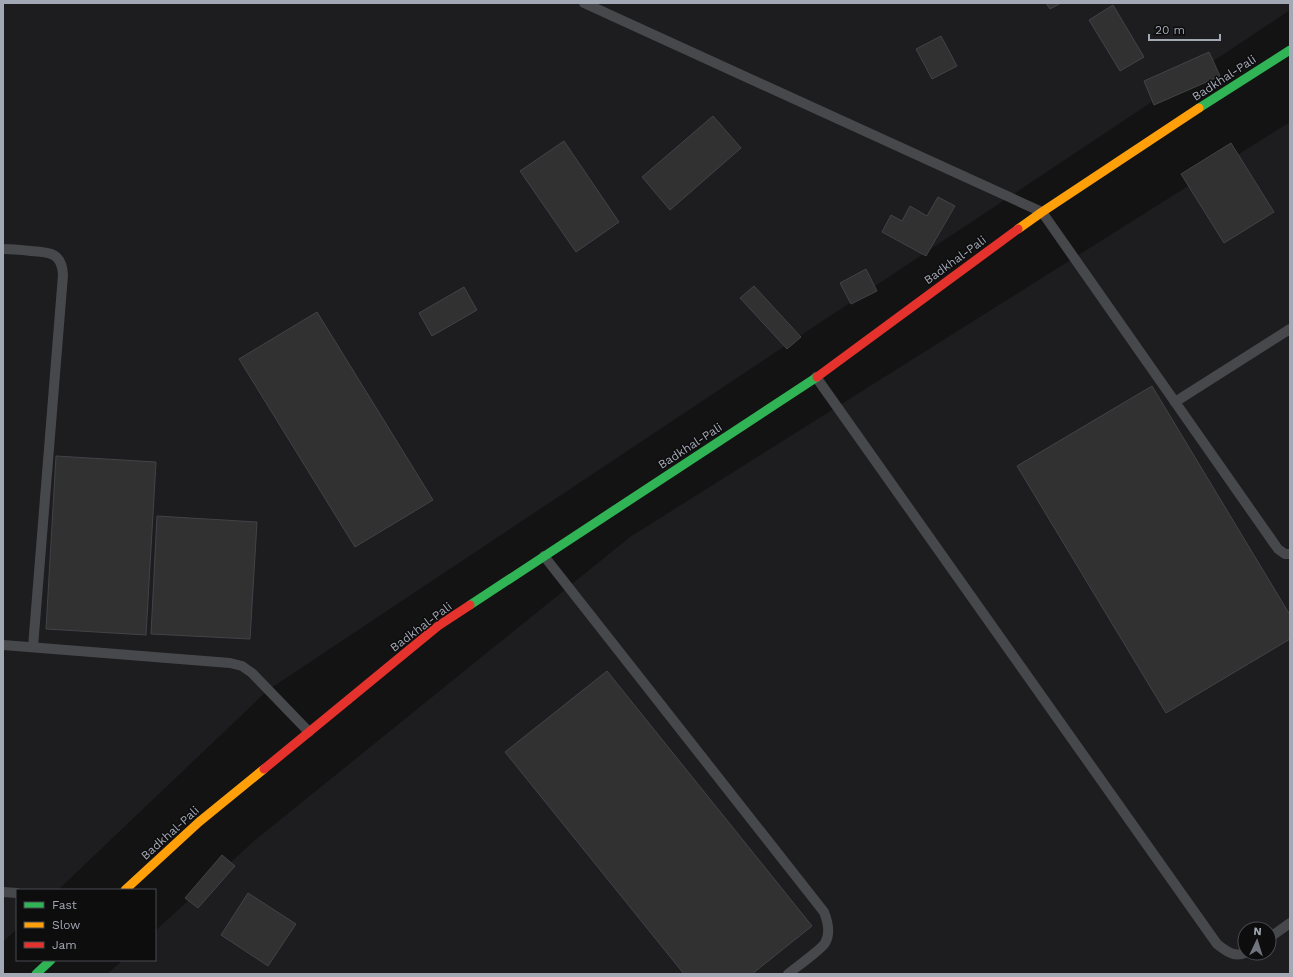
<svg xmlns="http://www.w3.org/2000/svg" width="1293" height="977" viewBox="0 0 1293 977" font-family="'Work Sans',sans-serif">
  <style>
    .built { fill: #1d1d1f; fill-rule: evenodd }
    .building { fill: #313132; stroke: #424347 }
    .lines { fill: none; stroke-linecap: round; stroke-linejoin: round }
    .lane { stroke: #47484c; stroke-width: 10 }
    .fast { stroke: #30b455; stroke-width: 9 }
    .slow { stroke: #ff9f0a; stroke-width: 9 }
    .jam { stroke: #e5322d; stroke-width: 9 }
    .labels { text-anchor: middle; stroke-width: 3; stroke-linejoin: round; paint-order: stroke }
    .street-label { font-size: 12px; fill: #a3a8b5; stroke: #0d0d0e }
  </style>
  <rect width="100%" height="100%" fill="#131313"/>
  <g class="built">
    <path d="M3,3h1287v7l-1022,680 -210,200h-41v39l-14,13z"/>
    <path d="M1290,122v852h-1183l16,-14h32v-29l99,-90 376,-304zM1245,929h24v24h-24z"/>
  </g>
  <g class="building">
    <path d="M1046,3h15l-11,6z"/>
    <path d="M1113,5l31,52 -24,14 -31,-51z"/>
    <path d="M941,36l16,30 -25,13 -16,-30z"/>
    <path d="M1209,52l11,24 -66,29 -10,-24z"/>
    <path d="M713,116l28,32 -71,62 -28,-33z"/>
    <path d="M564,141l55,81 -43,30 -56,-81z"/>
    <path d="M1231,143l43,69 -50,31 -43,-69z"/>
    <path d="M938,197l17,9 -29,50 -44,-24 9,-17 11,6 8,-15 17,10z"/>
    <path d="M866,269l11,22 -26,13 -11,-21z"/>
    <path d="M754,286l47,51 -14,12 -47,-51z"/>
    <path d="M464,287l13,23 -45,26 -13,-23z"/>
    <path d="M317,312l116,188 -78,47 -116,-188z"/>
    <path d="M1152,386l138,229v24l-124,74 -149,-247z"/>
    <path d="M56,456l100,6 -10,173 -100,-6z"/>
    <path d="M157,516l100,6 -7,117 -99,-5z"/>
    <path d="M607,671l205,255 -60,48h-68l-179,-222z"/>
    <path d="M222,855l13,11 -37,42 -13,-10z"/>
    <path d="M248,893l48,31 -28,42 -47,-31z"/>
  </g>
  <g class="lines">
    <g class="lane">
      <path d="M584,3l458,209 236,337 7,5h5"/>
      <path d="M3,249c9,0 19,1 28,2 19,1 31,2 32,24l-30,372"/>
      <path d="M816,377l401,567c8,6 17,14 28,9"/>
      <path d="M1175,402l115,-73"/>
      <path d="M544,556l280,356c4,10 7,21 1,31 -3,6 -30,25 -37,31"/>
      <path d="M3,645l227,18 12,3 10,7 57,59"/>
      <path d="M3,892l14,1"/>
      <path d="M1269,938l21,-15"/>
    </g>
    <g class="fast">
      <path d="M1199,108l91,-58"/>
      <path d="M470,605l347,-228"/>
      <path d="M36,974l15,-14"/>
    </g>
    <g class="slow">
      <path d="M1018,229l24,-17 157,-104"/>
      <path d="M125,890l74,-68 65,-53"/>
    </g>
    <g class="jam">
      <path d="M817,377l201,-148"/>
      <path d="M264,769l174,-143 32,-21"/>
    </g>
  </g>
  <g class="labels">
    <g class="street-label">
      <text transform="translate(1224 78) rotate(-33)" y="4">Badkhal-Pali</text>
      <text transform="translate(955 260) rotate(-36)" y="4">Badkhal-Pali</text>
      <text transform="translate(690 446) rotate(-33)" y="4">Badkhal-Pali</text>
      <text transform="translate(421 627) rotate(-37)" y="4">Badkhal-Pali</text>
      <text transform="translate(170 833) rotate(-42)" y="4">Badkhal-Pali</text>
    </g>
  </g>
  <rect width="1293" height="977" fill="none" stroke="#a3a8b5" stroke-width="8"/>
  <rect x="16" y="889" width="140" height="72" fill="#0d0d0e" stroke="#494b51"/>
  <rect x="24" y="902" width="20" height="6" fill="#30b455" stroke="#494b51"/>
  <text x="52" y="909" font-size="12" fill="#a3a8b5">Fast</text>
  <rect x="24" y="922" width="20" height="6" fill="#ff9f0a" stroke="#494b51"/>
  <text x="52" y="929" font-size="12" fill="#a3a8b5">Slow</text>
  <rect x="24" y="942" width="20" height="6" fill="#e5322d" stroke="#494b51"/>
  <text x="52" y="949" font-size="12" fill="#a3a8b5">Jam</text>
  <g transform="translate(1257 941) rotate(4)"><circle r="19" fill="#0d0d0e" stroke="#494b51"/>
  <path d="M0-3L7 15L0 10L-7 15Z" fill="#71747c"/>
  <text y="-6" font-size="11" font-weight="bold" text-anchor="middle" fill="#a3a8b5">N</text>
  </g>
  <path d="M1149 34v6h71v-6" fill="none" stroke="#a3a8b5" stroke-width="2"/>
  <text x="1155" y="34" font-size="12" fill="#a3a8b5" stroke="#0d0d0e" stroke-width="3" paint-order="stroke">20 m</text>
</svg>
